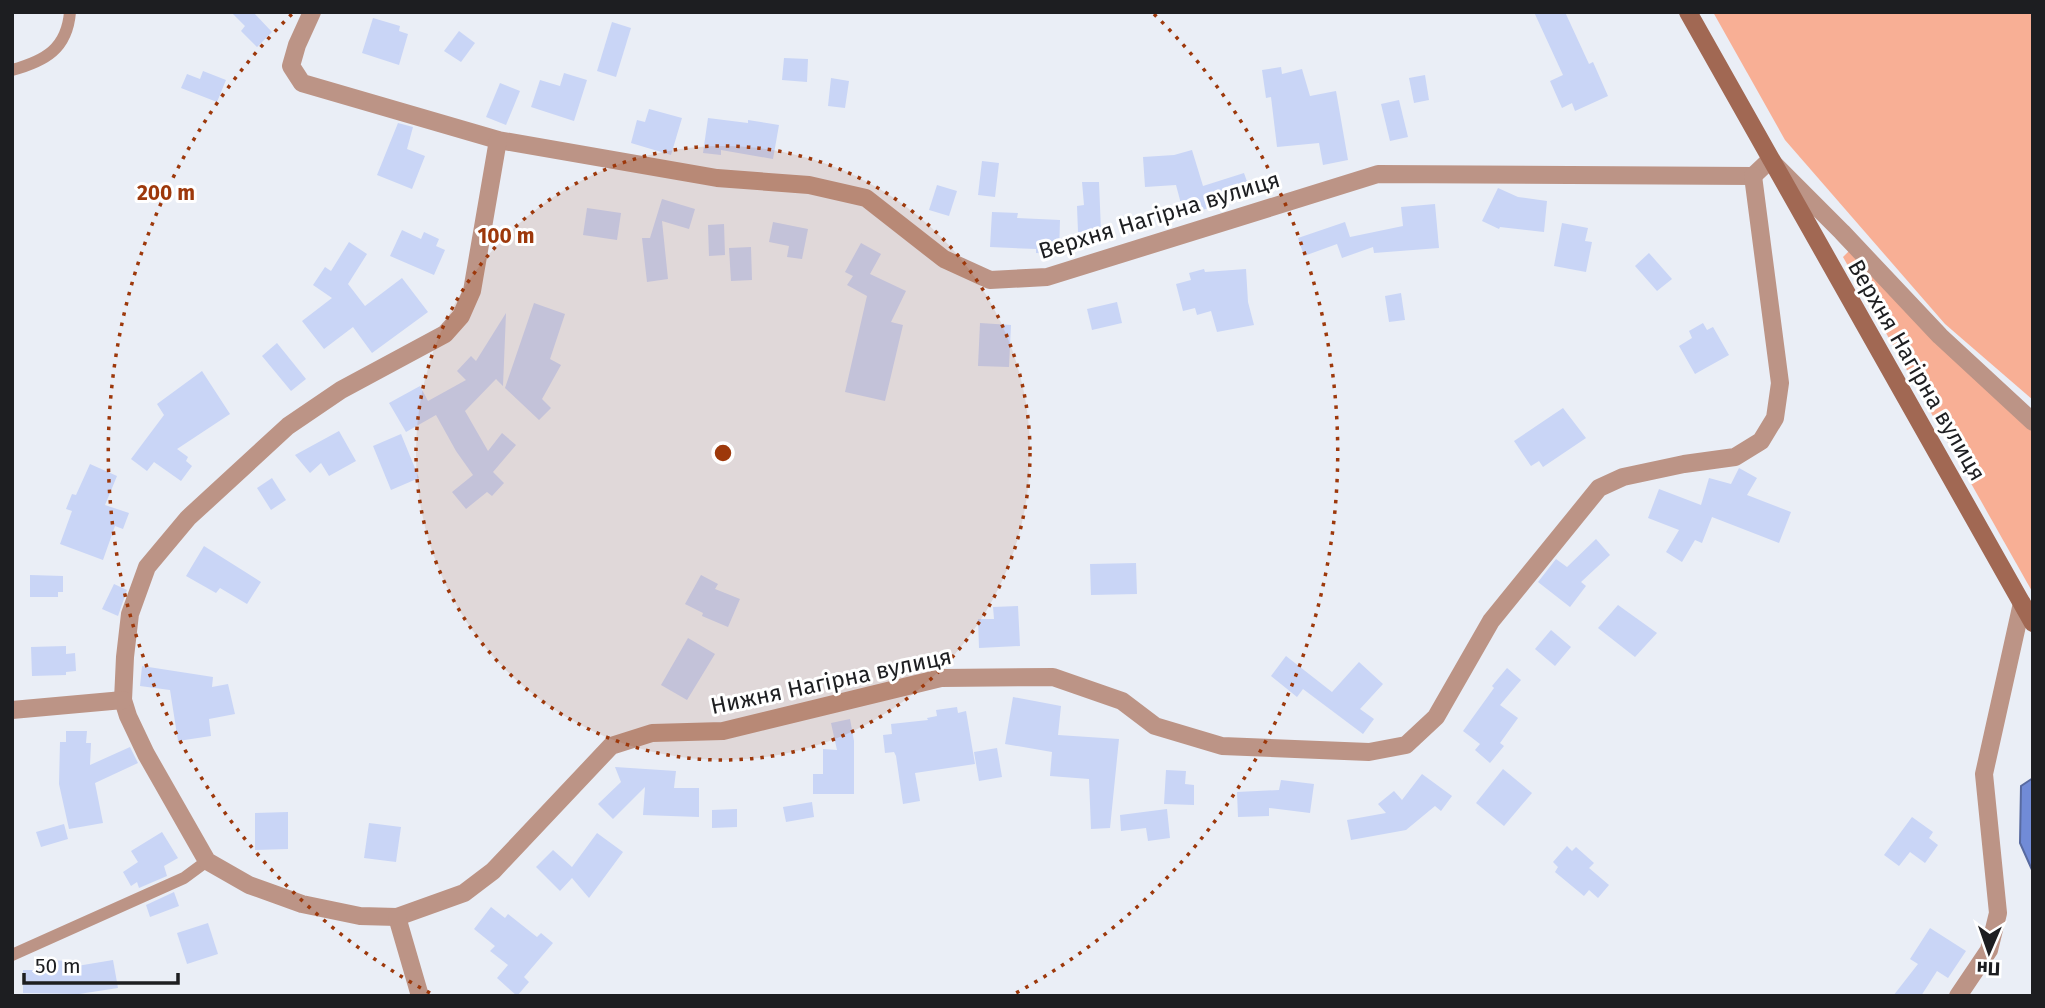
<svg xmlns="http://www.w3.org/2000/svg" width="2045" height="1008" viewBox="0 0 2045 1008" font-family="'Fira Sans',sans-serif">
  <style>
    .green { fill: #f8af95 }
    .water { fill: #718bd7; stroke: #586aa0; stroke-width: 2 }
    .building { fill: #c9d5f6 }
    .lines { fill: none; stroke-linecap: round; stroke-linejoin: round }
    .service { stroke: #bc9486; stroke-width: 12 }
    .minor { stroke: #bc9486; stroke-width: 18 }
    .secondary { stroke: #a16853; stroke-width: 18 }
    .ring { fill: none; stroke: #9d380b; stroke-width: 3.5; stroke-dasharray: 3.5 7 }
    .labels { text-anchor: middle; stroke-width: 6; stroke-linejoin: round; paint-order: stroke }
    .street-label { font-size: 23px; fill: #1d1e21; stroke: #fff }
    .centre { fill: #9d380b; stroke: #fff; stroke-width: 3.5 }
    .ring-label { font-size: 21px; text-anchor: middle; font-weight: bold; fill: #9d380b; stroke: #fff; stroke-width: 6; stroke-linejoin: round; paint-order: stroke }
  </style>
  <rect width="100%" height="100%" fill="#eaeef6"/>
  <g class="green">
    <path d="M1713,12h320v388l-88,-76 -160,-184z"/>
    <path d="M1849,251l184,176v166l-190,-336z"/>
  </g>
  <path class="water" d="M2033,778v94l-13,-29 1,-57z"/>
  <g class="building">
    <path d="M231,12h22l19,20 -15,15 -16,-16 4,-5z"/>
    <path d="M1534,12h31l24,52 4,-2 15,34 -33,15 -3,-8 -10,5 -12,-27 13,-6z"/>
    <path d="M373,18l27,8 -1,5 9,3 -9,31 -37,-12z"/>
    <path d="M612,22l19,6 -15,49 -19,-6z"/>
    <path d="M459,31l16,12 -14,19 -17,-11z"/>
    <path d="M784,58l24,1 -1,23 -25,-2z"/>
    <path d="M1281,67l1,7 20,-5 8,27 26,-5 12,69 -25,5 -4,-22 -42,4 -6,-50 -5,1 -4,-28z"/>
    <path d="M203,71l23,9 -9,22 -36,-14 6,-14 13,5z"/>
    <path d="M564,73l23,7 -13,41 -43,-14 9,-27 20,6z"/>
    <path d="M1425,75l4,25 -15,3 -5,-25z"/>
    <path d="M831,78l18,3 -4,27 -17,-2z"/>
    <path d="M500,83l20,8 -14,34 -20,-8z"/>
    <path d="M1399,100l9,37 -18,4 -9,-37z"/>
    <path d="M649,109l33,9 -11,37 -40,-12 6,-23 8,2z"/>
    <path d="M708,118l40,5v-3l31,5 -6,34 -52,-9v5l-18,-2z"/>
    <path d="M398,123l15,4 -6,22 18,7 -13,33 -35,-14z"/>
    <path d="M1192,150l11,36 41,-13 8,23 -68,19 -8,-30 -31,2 -2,-30 31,-2z"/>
    <path d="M982,161l17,2 -4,34 -17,-2z"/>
    <path d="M1082,182h17l2,49 -23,1 -1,-26 7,-1z"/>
    <path d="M937,185l20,6 -8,25 -20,-6z"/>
    <path d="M1498,188l20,9 29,4 -3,31 -44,-5 -1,2 -17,-8z"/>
    <path d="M662,199l33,10 -6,20 -27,-8 6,58 -21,3 -5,-44h8z"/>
    <path d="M1435,204l4,44 -65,5 -1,-6 -31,11 -5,-14 -33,12 -6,-18 47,-16 5,15 53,-11 -2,-19z"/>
    <path d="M587,208l34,5 -4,27 -34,-5z"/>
    <path d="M992,212l26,1 -1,5 43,2 -1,34 -23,-1v-4l-46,-2z"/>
    <path d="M773,222l35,7 -6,30 -15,-2 2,-11 -20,-4z"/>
    <path d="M1562,223l26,5 -3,13 7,1 -6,30 -32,-6z"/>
    <path d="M724,224l1,31 -16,1 -1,-31z"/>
    <path d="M402,230l19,9 3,-7 15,7 -3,7 9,4 -11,25 -44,-19z"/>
    <path d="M349,242l18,12 -19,30 17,22 37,-28 26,34 -56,41 -19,-26 -29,22 -22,-28 30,-23 -19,-13 12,-18 6,4z"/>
    <path d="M861,243l20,11 -11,20 36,17 -15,31 12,3 -18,76 -40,-9 22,-96 -20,-11 6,-9 -8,-4z"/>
    <path d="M751,247l1,33 -21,1 -2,-33z"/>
    <path d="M1649,253l23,26 -15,12 -22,-25z"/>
    <path d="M1204,269l1,3 41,-3 2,33 6,23 -37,7 -6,-21 -14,4 -2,-7 -12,3 -7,-27 15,-4 -2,-7z"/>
    <path d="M1401,293l4,27 -16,2 -4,-26z"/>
    <path d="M1117,302l5,21 -30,7 -5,-21z"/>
    <path d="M534,303l31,11 -15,45 11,6 -19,34 9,9 -12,12 -34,-32z"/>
    <path d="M506,313l-3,73 -7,-7 -31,32 23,40 14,-18 14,12 -23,27 11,11 -12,13 -5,-4 -21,17 -14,-17 21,-17 -17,-24 -20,-36 -30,17 -17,-29 31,-17 8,15 38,-21 -9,-9 14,-15 5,5z"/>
    <path d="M980,323l31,2 -2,42 -31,-1z"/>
    <path d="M1703,323l4,7 6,-3 16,28 -34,19 -16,-28 13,-8 -3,-7z"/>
    <path d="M277,343l29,36 -15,12 -29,-35z"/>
    <path d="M202,371l28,43 -53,35 11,8 -2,4 6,5 -11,15 -27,-19 -7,9 -16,-12 33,-44 -7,-11z"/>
    <path d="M1563,408l23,30 -43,29 -4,-6 -8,5 -17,-25z"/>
    <path d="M339,431l17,30 -27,15 -8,-13 -11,10 -15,-18z"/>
    <path d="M401,434l18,44 -28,12 -18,-44z"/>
    <path d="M90,464l27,12 -12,29 24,8 -6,16 -8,-3 -12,34 -43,-16 12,-33 -6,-2 6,-15 4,1z"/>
    <path d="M1739,468l18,10 -10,17 44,17 -12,31 -67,-26 -10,26 -7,-3 -13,22 -16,-10 13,-22 -31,-12 11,-29 42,16 8,-27 22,6z"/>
    <path d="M272,478l14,22 -15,10 -14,-22z"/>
    <path d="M1596,539l14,16 -29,27 5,4 -16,21 -32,-25 18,-23 11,8z"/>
    <path d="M204,546l57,36 -14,22 -27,-16 -4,5 -30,-17z"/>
    <path d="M1136,563l1,31 -46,1 -1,-31z"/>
    <path d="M30,575l33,1v16h-5v5h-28z"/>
    <path d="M701,575l17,9 -3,5 25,10 -12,28 -26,-11 1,-3 -18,-9z"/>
    <path d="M114,584l13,6 -9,26 -16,-7z"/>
    <path d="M1618,605l39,28 -22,24 -37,-29z"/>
    <path d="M1018,606l2,40 -41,2 -1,-29h16l-1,-12z"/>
    <path d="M1551,630l20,17 -16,19 -20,-17z"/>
    <path d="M688,638l27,16 -28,46 -26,-15z"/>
    <path d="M66,646v8l9,-1 1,18 -10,1v3l-34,1 -1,-29z"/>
    <path d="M1286,656l46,36 27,-30 24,22 -23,25 14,10 -11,15 -60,-45 -6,8 -26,-21z"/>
    <path d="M142,666l71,11 -1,10 16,-3 7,30 -26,5 2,17 -33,5 -8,-51 -30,-4z"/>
    <path d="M1507,668l14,12 -21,25 18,13 -18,25 4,3 -14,17 -15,-13 5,-6 -17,-13 31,-43 -2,-2z"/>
    <path d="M1013,697l48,9 -3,29 61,4 -9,89 -19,1 -2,-50 -39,-3 2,-24 -47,-8z"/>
    <path d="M957,707l1,6 8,-2 9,53 -60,9 5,28 -17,3 -7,-48 -2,-4 -9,1 -2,-18 9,-1 -1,-10 37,-4 -1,-2 10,-2 -1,-6z"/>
    <path d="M850,719l4,22v53h-41v-20h10v-25l14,1 -6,-27z"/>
    <path d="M66,731h21l-1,12h5l-1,22 40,-18 8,16 -43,20 8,40 -34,6 -10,-45 1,-42h6z"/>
    <path d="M997,748l5,29 -23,4 -5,-29z"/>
    <path d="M615,767l61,4 -2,17h25v29l-56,-2 2,-28 -32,32 -15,-15 23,-22z"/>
    <path d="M1503,769l29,24 -28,33 -28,-23z"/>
    <path d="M1166,770l20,1 -1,13 9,1v20l-30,-1z"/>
    <path d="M1422,774l30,22 -11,15 -6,-5 -29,24 -55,10 -4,-20 39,-7 -8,-9 16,-13 8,9z"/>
    <path d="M1281,780l33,4 -4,29 -41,-5v8l-31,1 -1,-25 42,-2z"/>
    <path d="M812,802l2,15 -28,5 -3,-15z"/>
    <path d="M737,809v18l-25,1v-18z"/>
    <path d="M1167,809l3,29 -22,3 -2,-13 -25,3 -1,-16z"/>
    <path d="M288,812v37l-33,1v-37z"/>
    <path d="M1912,817l21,15 -4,6 9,7 -13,18 -15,-11 -11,14 -15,-11z"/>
    <path d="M369,823l32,4 -5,35 -32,-4z"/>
    <path d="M64,824l4,15 -27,8 -5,-15z"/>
    <path d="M162,832l16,26 -14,8 3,10 -28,12 -2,-6 -6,4 -8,-14 15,-10 -7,-11z"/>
    <path d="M597,833l26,19 -34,46 -17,-20 -12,13 -24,-24 17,-17 19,17z"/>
    <path d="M1567,846l5,5 4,-4 18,16 -5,5 20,17 -11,13 -9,-8 -5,6 -29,-24 3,-5 -5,-5z"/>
    <path d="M174,892l5,14 -29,11 -4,-12z"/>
    <path d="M491,907l14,11 3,-4 29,23 4,-4 12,10 -29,34 5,5 -12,14 -20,-18 11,-13 -18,-14 5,-5 -21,-17z"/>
    <path d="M208,923l10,31 -31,10 -10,-31z"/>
    <path d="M1930,928l36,23 -18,27 -11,-7 -16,25h-28l25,-32 -8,-5z"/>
    <path d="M36,960l41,1v5l36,-6 5,28 -39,6 -56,-1v-23h13z"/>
  </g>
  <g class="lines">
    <g class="service">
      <path d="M12,70c33,-9 55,-21 58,-58"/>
      <path d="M12,955l172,-77 23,-17"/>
    </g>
    <g class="minor">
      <path d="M312,12l-15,33 -6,21 11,17 196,57 219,38 92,7 57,13 78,61 46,21 57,-3 331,-103 375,2 17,-16 72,72 98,104 93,86"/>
      <path d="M498,140l-26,151 -11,25 -16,18 -104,56 -53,36 -100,92 -41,49 -17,47 -5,43 -2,43 5,16 18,38 61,107 42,24 53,19 58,12 37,1 67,-24 29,-22 118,-125 41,-13 71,-2 218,-53 112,-1 69,24 33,25 67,20 147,6 37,-7 30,-28 55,-96 108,-133 24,-11 61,-13 51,-7 26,-16 14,-23 5,-35 -27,-207"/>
      <path d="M12,710l111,-10"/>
      <path d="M397,917l23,79"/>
      <path d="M1958,996l31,-46 9,-37 -14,-139 38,-171"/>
    </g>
    <path class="secondary" d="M1688,12l345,611"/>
  </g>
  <circle cx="723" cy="453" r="307" fill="#9d380b" fill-opacity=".12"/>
  <g class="ring">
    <circle cx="723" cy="453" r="307"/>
    <path d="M430 993A615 615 0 0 1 292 14M1154 14A615 615 0 0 1 1016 993"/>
  </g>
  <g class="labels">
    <g class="street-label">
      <text transform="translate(1159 215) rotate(-17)" y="8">Верхня Нагірна вулиця</text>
      <text transform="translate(1917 370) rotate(60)" y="8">Верхня Нагірна вулиця</text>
      <text transform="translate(831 681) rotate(-12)" y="8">Нижня Нагірна вулиця</text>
    </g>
  </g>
  <circle cx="723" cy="453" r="10" class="centre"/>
  <g class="ring-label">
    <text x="166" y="200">200 m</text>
    <text x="506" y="243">100 m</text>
  </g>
  <rect width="2045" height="1008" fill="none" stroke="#1d1e21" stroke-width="28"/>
  <g transform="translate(1989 952) rotate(182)" stroke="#ffffff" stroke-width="5" paint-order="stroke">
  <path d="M0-5L12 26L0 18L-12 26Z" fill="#1d1e21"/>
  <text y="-10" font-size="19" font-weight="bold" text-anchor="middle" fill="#1d1e21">Пн</text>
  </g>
  <path d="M24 973v10h154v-10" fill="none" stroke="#1d1e21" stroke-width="3.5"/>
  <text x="35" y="973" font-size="21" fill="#1d1e21" stroke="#ffffff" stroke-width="5" paint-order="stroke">50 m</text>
</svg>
